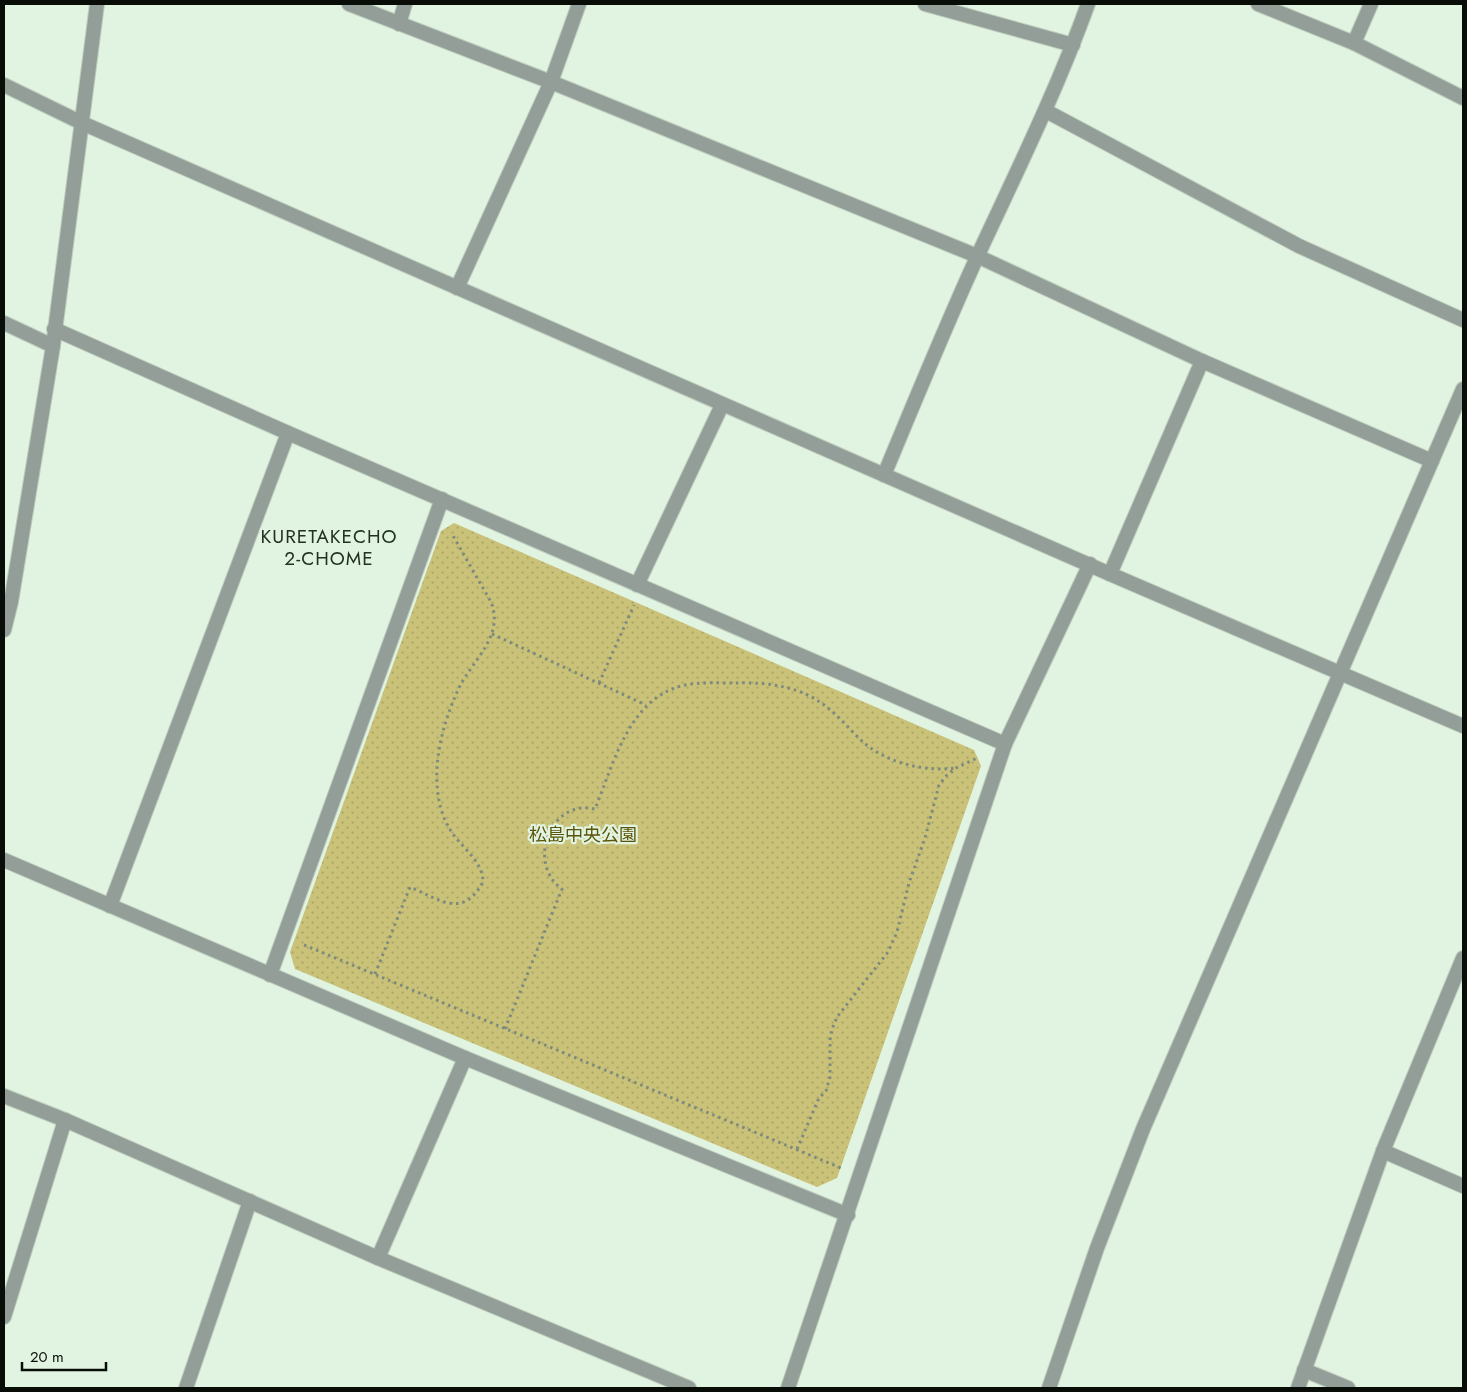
<svg xmlns="http://www.w3.org/2000/svg" width="1467" height="1392" viewBox="0 0 1467 1392" font-family="Jost,'Noto Sans JP',sans-serif">
  <style>
    .park { fill: url(#park-dots) }
    .lines { fill: none; stroke-linecap: round; stroke-linejoin: round }
    .minor-casing { stroke: #becebe; stroke-width: 16 }
    .tertiary-casing { stroke: #becebe; stroke-width: 16 }
    .path { stroke: #7d8a7d; stroke-width: 3; stroke-dasharray: 2.5 4; stroke-linecap: butt }
    .minor { stroke: #949e99; stroke-width: 14 }
    .tertiary { stroke: #949e99; stroke-width: 14 }
    .labels { text-anchor: middle; stroke-width: 4.5; stroke-linejoin: round; paint-order: stroke }
    .park-label { font-size: 18px; fill: #5c5408; stroke: #e1f3e1 }
    .neighbourhood-label { font-size: 19px; letter-spacing: 1px; fill: #233123; stroke: #e1f3e1 }
  </style>
  <defs>
    <pattern id="park-dots" width="8" height="8" patternUnits="userSpaceOnUse" patternTransform="scale(1.25)"><rect width="8" height="8" fill="#c9c278"/><path d="M2 2h.1M6 6h.1" fill="none" stroke="#aba666" stroke-width="1.8" stroke-linecap="round"/></pattern>
  </defs>
  <rect width="100%" height="100%" fill="#e1f3e1"/>
  <path class="park" d="M454,523l520,227 7,16 -144,412 -20,9 -522,-218 -5,-17 151,-421z"/>
  <g class="lines">
    <defs>
      <g id="minor">
        <path d="M349,4l202,78 426,174 225,105 230,100"/>
        <path d="M925,4l148,41"/>
        <path d="M1258,4l96,39 109,55"/>
        <path d="M399,24l6,-20"/>
        <path d="M1354,43l17,-39"/>
        <path d="M1046,111l253,135 164,74"/>
        <path d="M457,288l94,-206 28,-78"/>
        <path d="M4,323l49,23"/>
        <path d="M884,475c31,-74 61,-148 94,-220 39,-84 79,-165 110,-251"/>
        <path d="M1110,574l92,-213"/>
        <path d="M637,585l85,-180"/>
        <path d="M1005,744l85,-180"/>
        <path d="M110,906l178,-473"/>
        <path d="M270,975l172,-476"/>
        <path d="M1383,1151l80,35"/>
        <path d="M4,1317l61,-197"/>
        <path d="M1304,1370l44,18"/>
        <path d="M1298,1388l85,-237 80,-193"/>
      </g>
      <g id="tertiary">
        <path d="M4,85l78,38 1028,451 353,152"/>
        <path d="M54,329l234,104 717,311 -217,644"/>
        <path d="M4,630l7,-28 42,-256 44,-342"/>
        <path d="M4,860l461,198 383,157"/>
        <path d="M4,1096l61,24 313,138 311,130"/>
        <path d="M378,1258l87,-200"/>
        <path d="M186,1388l64,-187"/>
        <path d="M1049,1388l48,-140 46,-119 320,-740"/>
      </g>
    </defs>
    <use href="#minor" class="minor-casing"/>
    <use href="#tertiary" class="tertiary-casing"/>
    <g class="path">
      <path d="M492,634l154,71"/>
      <path d="M599,683l35,-78"/>
      <path d="M304,945l537,223"/>
      <path d="M375,974l35,-87c30,13 53,32 73,-5 0,-23 -25,-36 -35,-56 -10,-18 -12,-40 -11,-59 2,-27 10,-53 21,-77 13,-29 47,-53 33,-88l-39,-68"/>
      <path d="M505,1029l57,-140c-29,-20 -20,-70 14,-80 6,-2 13,-1 19,0 19,-46 34,-112 90,-124 16,-3 33,-2 49,-2 27,-1 58,2 81,16 19,11 33,29 48,43 24,21 62,30 93,26"/>
      <path d="M797,1149l22,-51 7,-7 4,-14v-37l2,-11 5,-12 51,-65 9,-20 12,-49 16,-45 14,-53 8,-10 9,-7 21,-10"/>
    </g>
    <use href="#minor" class="minor"/>
    <use href="#tertiary" class="tertiary"/>
  </g>
  <g class="labels">
    <g class="park-label">
      <text x="583" y="841">松島中央公園</text>
    </g>
    <g class="neighbourhood-label">
      <text x="329" y="543">KURETAKECHO<tspan x="329" dy="22">2-CHOME</tspan></text>
    </g>
  </g>
  <rect width="1467" height="1392" fill="none" stroke="#080d08" stroke-width="10"/>
  <path d="M22 1362v8h84v-8" fill="none" stroke="#080d08" stroke-width="2.5"/>
  <text x="30" y="1362" font-size="15" fill="#080d08" stroke="#e1f3e1" stroke-width="4" paint-order="stroke">20 m</text>
</svg>
